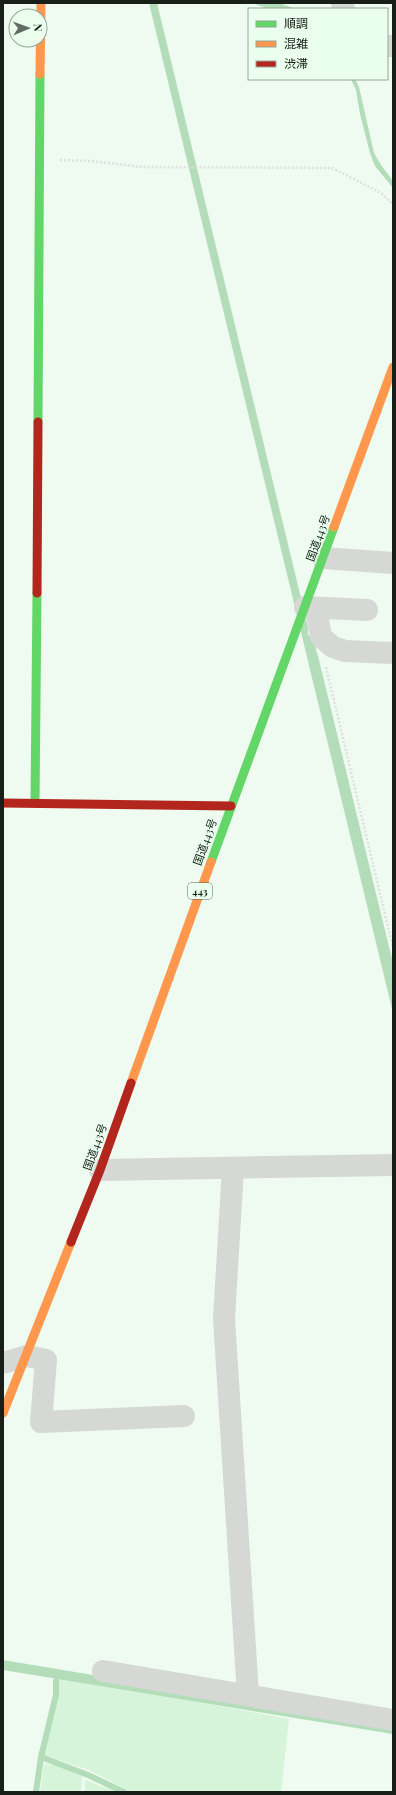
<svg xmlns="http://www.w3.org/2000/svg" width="396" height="1795" viewBox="0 0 396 1795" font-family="'Playfair Display','Noto Sans JP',serif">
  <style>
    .green { fill: #d6f4da }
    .water { fill: #b3dcb9 }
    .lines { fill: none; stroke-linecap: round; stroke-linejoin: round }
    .stream { stroke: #b3dcb9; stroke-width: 6 }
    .path { stroke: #dde1de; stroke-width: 2.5; stroke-dasharray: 2 2; stroke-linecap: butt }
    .street { stroke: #d6d8d6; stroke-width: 22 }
    .fast { stroke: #63d668; stroke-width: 9 }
    .slow { stroke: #ff974d; stroke-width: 9 }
    .jam { stroke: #b3261e; stroke-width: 9 }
    .labels { text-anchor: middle; stroke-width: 3.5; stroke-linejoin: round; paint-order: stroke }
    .shield { fill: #eaffed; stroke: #566258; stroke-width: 1 }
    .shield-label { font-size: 10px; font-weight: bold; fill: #171f18 }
    .street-label { font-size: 11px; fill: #171f18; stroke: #eaffed }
  </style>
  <rect width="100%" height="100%" fill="#effaf0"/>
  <g class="green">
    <path d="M59,1676l230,43 -8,73h-150l-42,-22 -45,-15 14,-62z"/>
    <path d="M44,1764l13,1 25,11 -1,16h-41z"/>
    <path d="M85,1780l32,12h-32z"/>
  </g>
  <g class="water">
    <path d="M149,3h8l151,624v8l4,1 6,20 75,307v50z"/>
    <path d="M253,3h26l17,6h-28z"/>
    <path d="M351,79h4l4,8 15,66 7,12 12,16v7l-18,-22 -5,-13 -10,-39 -4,-24z"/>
    <path d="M3,1660l390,65v9l-390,-64z"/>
  </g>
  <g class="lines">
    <g class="stream">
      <path d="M41,1757l47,18 36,17"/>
      <path d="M36,1792l5,-35 15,-62v-14"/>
    </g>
    <g class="path">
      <path d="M60,160l32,1 50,6 190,1 49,25 12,11"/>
      <path d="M326,667l67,281"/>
    </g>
    <g class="street">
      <path d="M342,3l2,6"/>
      <path d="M387,46h6"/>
      <path d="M323,558l70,5"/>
      <path d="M305,607l62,3"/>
      <path d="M316,608l5,29 12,10 12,4 48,2"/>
      <path d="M233,1168l-9,151 24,376"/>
      <path d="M100,1170l293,-5"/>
      <path d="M3,1363l24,-7 19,4 -5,62 143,-6"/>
      <path d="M103,1671l290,49"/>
    </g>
    <g class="fast">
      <path d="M38,422l2,-348"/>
      <path d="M35,803l2,-210"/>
      <path d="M211,862l123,-335"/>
    </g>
    <g class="slow">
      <path d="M40,74l1,-71"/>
      <path d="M334,527l59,-160"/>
      <path d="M131,1083l80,-221"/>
      <path d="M3,1413l68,-171"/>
    </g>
    <g class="jam">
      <path d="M37,593l1,-171"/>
      <path d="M3,803l228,3"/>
      <path d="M71,1242l29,-72 31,-87"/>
    </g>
  </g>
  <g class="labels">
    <rect class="shield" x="188" y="883" width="24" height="16" rx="3"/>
    <g class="shield-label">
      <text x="200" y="895">443</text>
    </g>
    <g class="street-label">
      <text transform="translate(318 538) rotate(-70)" y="4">国道443号</text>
      <text transform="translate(205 842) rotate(-70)" y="4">国道443号</text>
      <text transform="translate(95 1147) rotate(-70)" y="4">国道443号</text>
    </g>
  </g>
  <rect width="396" height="1795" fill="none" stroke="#171f18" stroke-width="8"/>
  <rect x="248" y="8" width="140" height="72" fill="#eaffed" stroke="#96a598"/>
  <rect x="256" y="21" width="20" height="6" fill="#63d668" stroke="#96a598"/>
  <text x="284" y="28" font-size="12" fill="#171f18">順調</text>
  <rect x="256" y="41" width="20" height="6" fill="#ff974d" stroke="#96a598"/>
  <text x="284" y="48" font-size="12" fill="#171f18">混雑</text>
  <rect x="256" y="61" width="20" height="6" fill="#b3261e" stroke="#96a598"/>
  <text x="284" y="68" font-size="12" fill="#171f18">渋滞</text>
  <g transform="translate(28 28) rotate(88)"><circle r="19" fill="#eaffed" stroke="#96a598"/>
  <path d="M0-3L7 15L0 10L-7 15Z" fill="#636c64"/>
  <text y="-6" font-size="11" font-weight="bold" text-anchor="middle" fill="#171f18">N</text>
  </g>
</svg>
